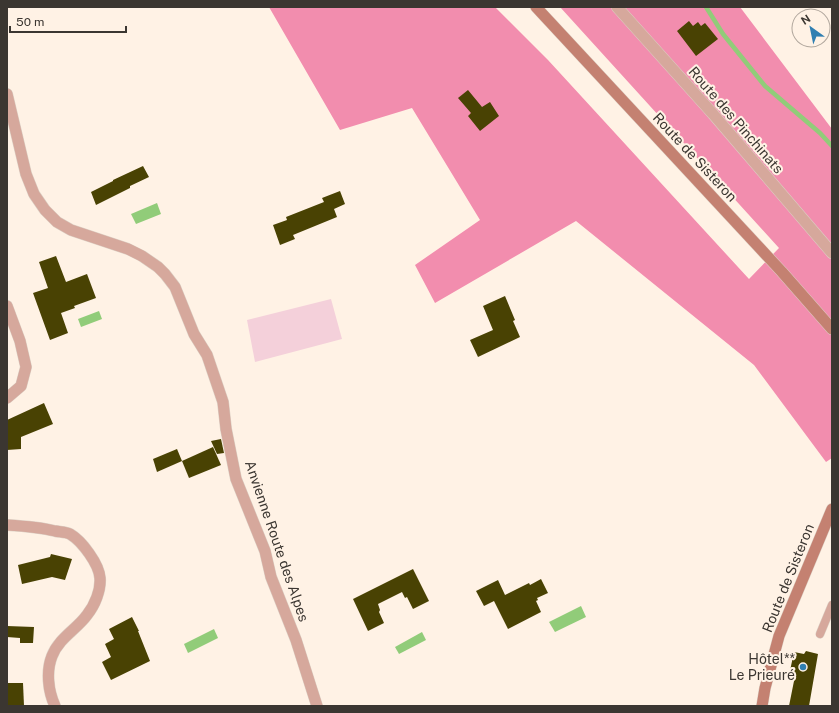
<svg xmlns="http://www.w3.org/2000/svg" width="839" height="713" viewBox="0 0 839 713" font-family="'Public Sans',sans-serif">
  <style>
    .green { fill: #f4d0da }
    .forest { fill: #f28dae }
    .water { fill: #91cc79 }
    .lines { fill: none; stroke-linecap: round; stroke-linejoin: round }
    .stream { stroke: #91cc79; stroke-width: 4.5 }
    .building { fill: #494203 }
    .service-casing { stroke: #dcd0c5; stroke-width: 9 }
    .minor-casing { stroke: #dcd0c5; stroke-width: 12 }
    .tertiary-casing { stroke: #dcd0c5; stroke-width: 12 }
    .secondary-casing { stroke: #dcd0c5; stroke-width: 12 }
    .service { stroke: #d6a89c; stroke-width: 8 }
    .minor { stroke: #d6a89c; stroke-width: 11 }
    .tertiary { stroke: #d6a89c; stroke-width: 11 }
    .secondary { stroke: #c48171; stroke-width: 11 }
    .poi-dot { fill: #307fb1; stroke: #fff2e5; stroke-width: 1.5 }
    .labels { text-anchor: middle; stroke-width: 4; stroke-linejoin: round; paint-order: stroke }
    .street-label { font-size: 14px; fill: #3b3631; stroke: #fff2e5 }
    .poi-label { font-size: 14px; fill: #3b3631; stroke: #fff2e5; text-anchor: end }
  </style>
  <rect width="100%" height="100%" fill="#fff2e5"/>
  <path class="green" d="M331,299l11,40 -87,23 -8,-42z"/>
  <path class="forest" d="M269,7h226l53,53 201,219 30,-31 -219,-241h180l92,122v329l-6,4 -72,-97 -178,-144 -141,82 -20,-38 65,-45 -68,-112 -72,22z"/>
  <g class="water">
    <path d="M157,203l4,11 -25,10 -5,-10z"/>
    <path d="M99,311l3,8 -21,8 -3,-8z"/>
    <path d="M581,606l5,11 -31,15 -6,-10z"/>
    <path d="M214,629l4,9 -30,15 -4,-9z"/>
    <path d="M422,632l4,8 -27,14 -4,-7z"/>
  </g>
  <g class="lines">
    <path class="stream" d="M706,7l17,27 42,52 55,47 12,13"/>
  </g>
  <g class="building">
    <path d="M689,21l4,5 5,-4 3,4 4,-3 13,16 -22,17 -19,-25z"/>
    <path d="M468,90l14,17 8,-5 9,14 -19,15 -12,-15 3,-3 -13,-15z"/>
    <path d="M143,166l6,11 -19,9v2l-34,17 -5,-13 22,-11v-1z"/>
    <path d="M340,191l5,13 -11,5 3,8 -44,18 2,4 -15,6 -7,-20 14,-5 -1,-3 38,-15 -2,-4z"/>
    <path d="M56,256l10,26 21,-8 9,24 -22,8 1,2 -14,5 7,20 -18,7 -17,-47 15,-5 -9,-26z"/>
    <path d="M505,296l10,24 -2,1 7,16 -42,20 -8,-17 23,-10 -10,-24z"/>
    <path d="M44,403l9,21 -32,13v12l-14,1v-30z"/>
    <path d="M221,439l3,14 -7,1 -6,-13z"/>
    <path d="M213,447l8,18 -32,13 -7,-17z"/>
    <path d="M177,449l5,12 -25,11 -4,-13z"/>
    <path d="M51,554l21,5 -7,21 -13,-3 -30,7 -4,-19 32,-8z"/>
    <path d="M413,569l16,32 -16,8 -6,-12 -2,1 -3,-6 -24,12 2,6 -1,2 5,11 -16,8 -15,-32z"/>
    <path d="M541,579l7,14 -11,5 1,2 -2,1 5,11 -33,17 -14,-28 -10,5 -8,-15 22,-11 7,15 24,-12 1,2z"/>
    <path d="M132,617l7,14h-1l12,30 -39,19 -9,-18 9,-5 -6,-13 9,-5 -5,-10z"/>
    <path d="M7,626l27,1 -1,16h-13v-5l-13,-1z"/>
    <path d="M806,651l12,3 -9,52h-20l5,-25 -6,-1 6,-28 10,2z"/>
    <path d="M7,683h16l1,23h-17z"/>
  </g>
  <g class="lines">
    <defs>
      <path id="service" d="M820,634l12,-29"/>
      <g id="minor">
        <path d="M7,94l19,80 8,20 11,16 12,12 14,8 57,19 14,7 16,11 7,7 10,13 19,47 13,21 16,47 3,27 10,50 29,72 6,26 25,63 21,66"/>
        <path d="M7,306l13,35 6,26 -5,19 -14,12"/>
        <path d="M7,525c16,1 32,2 48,6 5,1 11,1 15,3 12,7 29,30 30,44 1,12 -5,27 -13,37 -10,14 -28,23 -35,41 -6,15 -4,35 3,50"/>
      </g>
      <path id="tertiary" d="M617,7l96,107 119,139"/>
      <g id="secondary">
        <path d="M536,7l246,265 50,57"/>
        <path d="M762,706l3,-18 14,-52 53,-127"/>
      </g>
    </defs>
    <use href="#service" class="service-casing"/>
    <use href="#minor" class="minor-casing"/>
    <use href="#tertiary" class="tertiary-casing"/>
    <use href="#secondary" class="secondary-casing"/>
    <use href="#service" class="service"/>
    <use href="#minor" class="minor"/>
    <use href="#tertiary" class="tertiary"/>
    <use href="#secondary" class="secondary"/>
  </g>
  <circle class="poi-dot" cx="803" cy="667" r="4"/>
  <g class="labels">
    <g class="street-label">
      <text transform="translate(736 120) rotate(49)" y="5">Route des Pinchinats</text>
      <text transform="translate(695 157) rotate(47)" y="5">Route de Sisteron</text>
      <text transform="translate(277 541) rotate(71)" y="5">Anvienne Route des Alpes</text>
      <text transform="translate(788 578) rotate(-68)" y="5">Route de Sisteron</text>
    </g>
    <g class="poi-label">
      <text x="795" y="664">Hôtel**<tspan x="795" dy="16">Le Prieuré</tspan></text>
    </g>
  </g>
  <rect width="839" height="713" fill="none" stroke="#3b3631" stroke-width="16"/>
  <g transform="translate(811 28) rotate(327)"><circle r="19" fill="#fff2e5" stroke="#b1a79d"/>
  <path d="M0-3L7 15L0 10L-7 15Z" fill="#307fb1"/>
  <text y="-6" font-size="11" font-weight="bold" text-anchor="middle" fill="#3b3631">N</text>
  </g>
  <path d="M10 26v6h116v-6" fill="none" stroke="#3b3631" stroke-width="2"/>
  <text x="16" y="26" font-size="12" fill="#3b3631" stroke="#fff2e5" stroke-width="3" paint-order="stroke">50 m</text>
</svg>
